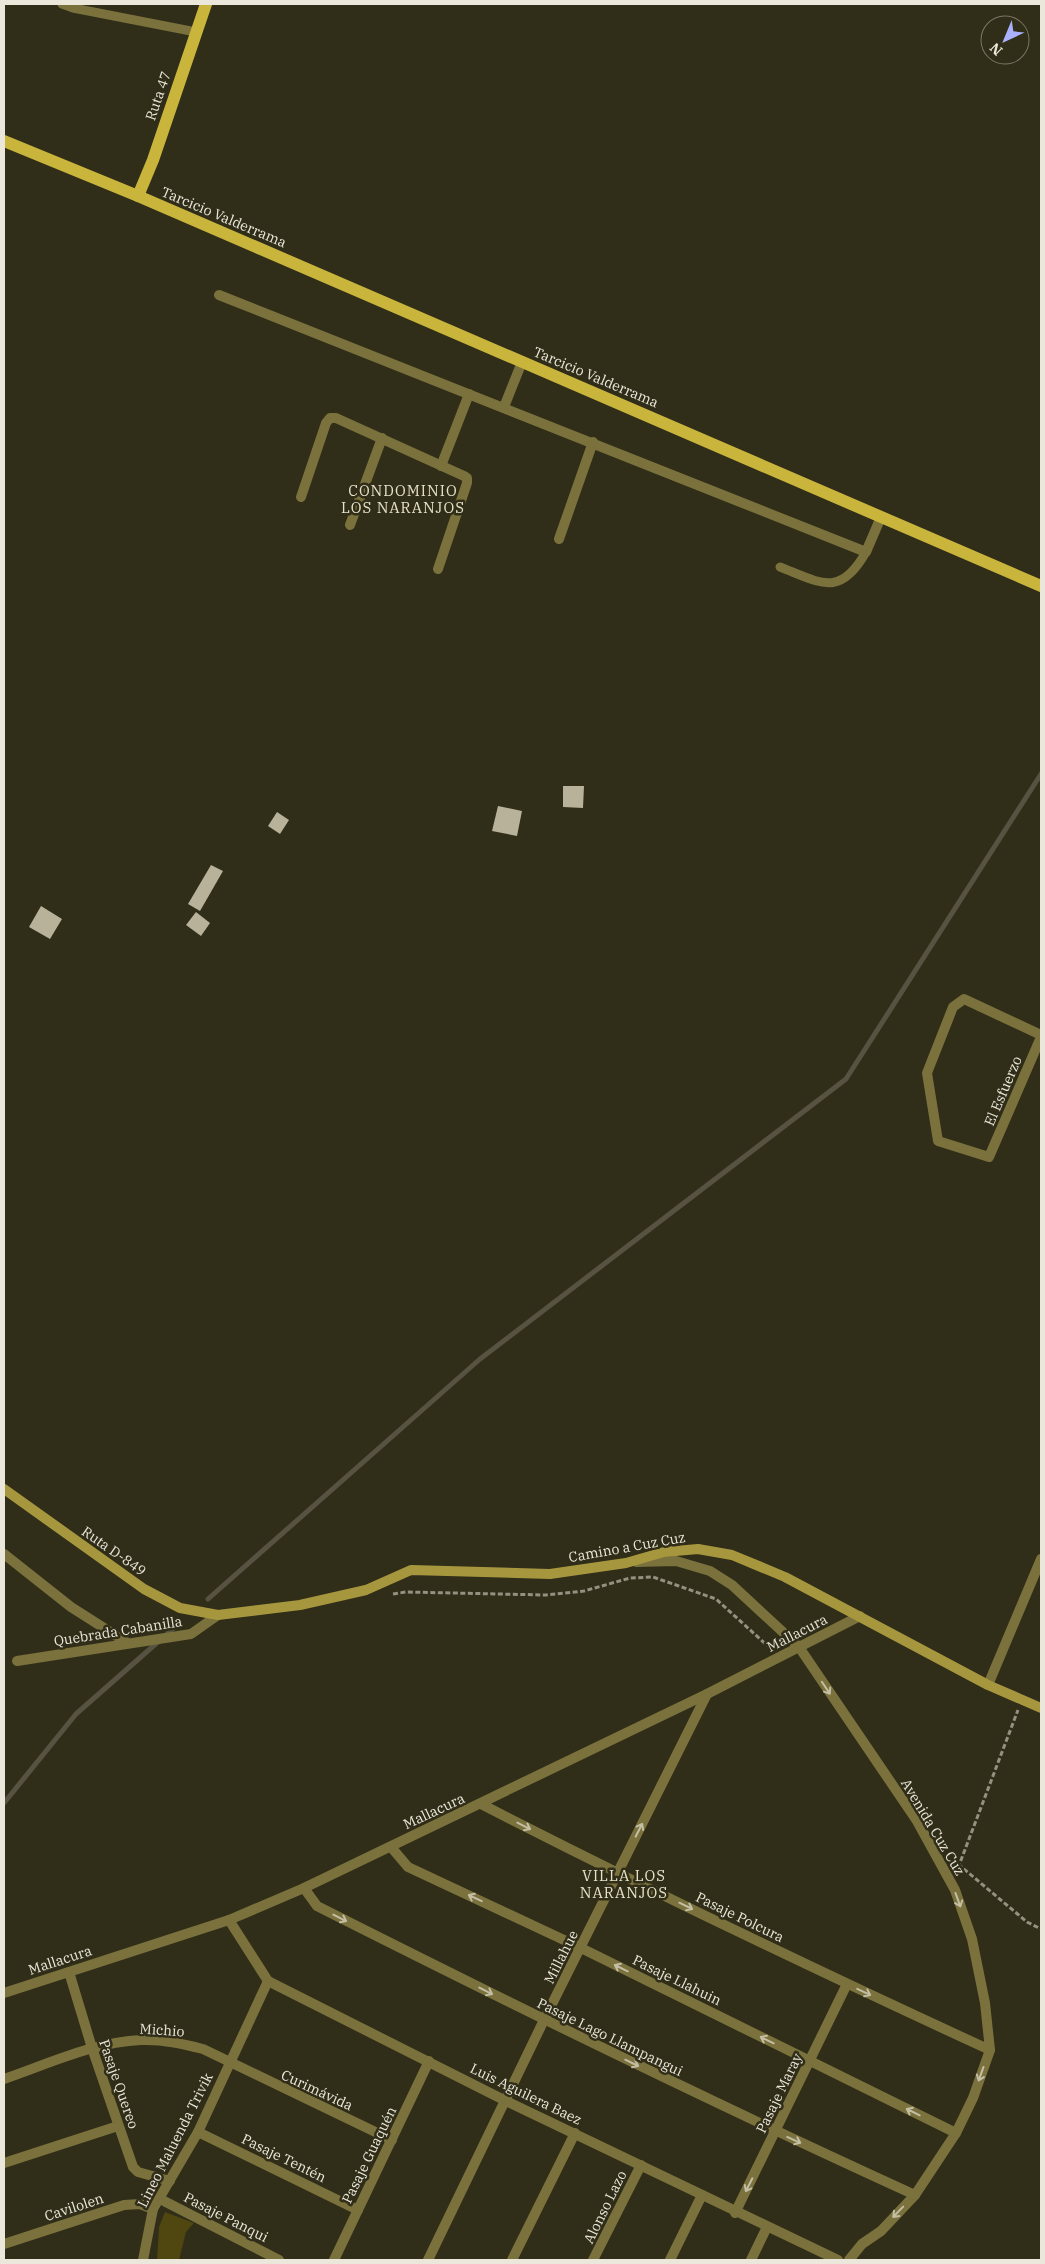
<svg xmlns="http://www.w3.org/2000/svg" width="1045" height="2264" viewBox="0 0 1045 2264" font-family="'IBM Plex Serif',serif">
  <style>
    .green { fill: #4f4610 }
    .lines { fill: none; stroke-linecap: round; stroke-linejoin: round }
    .stream { stroke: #575242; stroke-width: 5 }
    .building { fill: #b7b299 }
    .path { stroke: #949181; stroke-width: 3; stroke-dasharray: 5 2.5; stroke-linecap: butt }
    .service { stroke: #7a713d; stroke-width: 9 }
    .minor { stroke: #7a713d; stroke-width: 10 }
    .secondary { stroke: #a6973f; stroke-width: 10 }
    .primary { stroke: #c9b43c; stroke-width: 12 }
    .oneway { stroke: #c3bea4 }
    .labels { text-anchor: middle; stroke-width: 5; stroke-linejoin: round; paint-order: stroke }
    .street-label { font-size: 14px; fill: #ebe8db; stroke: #302d18 }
    .neighbourhood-label { font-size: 15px; letter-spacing: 1px; fill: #e5e1c7; stroke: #302d18 }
  </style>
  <rect width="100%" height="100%" fill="#302d18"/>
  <path class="green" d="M165,2212l29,11 -8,9 -7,28h-22l2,-33z"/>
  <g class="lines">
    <g class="stream">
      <path d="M208,1599l272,-240 366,-280 195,-305"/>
      <path d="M165,1636l15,-14"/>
      <path d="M4,1803l72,-89 83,-73"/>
    </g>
  </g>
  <g class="building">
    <path d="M563,786h21l-1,22 -20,-1z"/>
    <path d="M498,806l24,5 -5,25 -25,-5z"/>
    <path d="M277,812l12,8 -9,14 -12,-8z"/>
    <path d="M211,865l12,6 -23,40 -12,-7z"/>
    <path d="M41,906l21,13 -12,20 -21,-12z"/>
    <path d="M196,912l14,11 -9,13 -15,-11z"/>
  </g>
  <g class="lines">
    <g class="path">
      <path d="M393,1594l13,-2 140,3 38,-4 46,-13 23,-1 63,22 54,49"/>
      <path d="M958,1864l69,58 14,7"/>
      <path d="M958,1868l60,-158"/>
    </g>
    <g class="service">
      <path d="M62,4l11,4 123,24"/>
      <path d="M780,567c41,16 60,31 86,-15"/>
    </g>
    <g class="minor">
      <path d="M219,295l647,257 15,-35"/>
      <path d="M504,407l18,-45"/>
      <path d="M441,466l28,-72"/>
      <path d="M301,497l25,-74 4,-5h6l128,58 3,2v5l-29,86"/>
      <path d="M350,525l32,-87"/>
      <path d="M559,539l34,-97"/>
      <path d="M1041,1035l-77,-36 -11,8 -26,66 11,68 51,16 52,-120"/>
      <path d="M4,1554l67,53 55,35"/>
      <path d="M636,1562l40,-1 34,10 22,14 67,62 118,174 38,69 17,49 13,64 5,47 -17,48 -17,35 -41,62 -34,36 -19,13 -13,16"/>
      <path d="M17,1661l174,-27 27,-19"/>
      <path d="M988,1685l53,-126"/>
      <path d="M481,1804c168,86 337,167 509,246"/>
      <path d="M391,1847l17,20 173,81 375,185"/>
      <path d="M304,1888l13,18c198,100 396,197 598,289"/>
      <path d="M229,1920l39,61 238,120 332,159"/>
      <path d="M69,1972l23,76 41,119 5,5 32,9"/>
      <path d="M4,1993l225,-73 75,-32 403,-194 153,-78"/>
      <path d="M4,2079c44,-15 90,-37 137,-39 21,-1 42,4 62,9l189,91"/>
      <path d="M198,2132l160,78"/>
      <path d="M4,2163l114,-37"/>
      <path d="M160,2199l119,61"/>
      <path d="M735,2213l112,-229"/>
      <path d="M4,2244l120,-39 16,-1 13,5"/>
      <path d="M143,2260l10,-51 45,-77 70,-151"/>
      <path d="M334,2260l95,-199"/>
      <path d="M428,2260l116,-240 163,-326"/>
      <path d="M512,2260l63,-127"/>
      <path d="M593,2260l48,-95"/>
      <path d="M670,2260l32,-65"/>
      <path d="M751,2260l16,-33"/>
    </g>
    <path class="secondary" d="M4,1489l140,100 36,19 38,7 82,-10 66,-15 45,-20 139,4 76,-11 38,-11 34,-3 34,6 53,22 203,108 53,23"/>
    <g class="primary">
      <path d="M4,141l134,55 903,390"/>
      <path d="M138,196l15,-36 53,-156"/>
    </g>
  </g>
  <defs><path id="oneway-shaft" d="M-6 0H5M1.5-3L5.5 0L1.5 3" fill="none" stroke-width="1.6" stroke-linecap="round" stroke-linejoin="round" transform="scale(1.25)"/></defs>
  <g class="oneway">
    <use href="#oneway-shaft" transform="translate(826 1688) rotate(56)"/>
    <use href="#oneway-shaft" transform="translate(524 1826) rotate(27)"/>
    <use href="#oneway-shaft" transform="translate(639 1830) rotate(-63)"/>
    <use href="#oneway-shaft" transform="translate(475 1898) rotate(-155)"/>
    <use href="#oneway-shaft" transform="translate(958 1900) rotate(70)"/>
    <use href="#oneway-shaft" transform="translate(686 1906) rotate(26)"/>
    <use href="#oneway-shaft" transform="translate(340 1918) rotate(27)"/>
    <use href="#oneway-shaft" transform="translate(621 1968) rotate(-154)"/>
    <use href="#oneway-shaft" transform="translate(486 1991) rotate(27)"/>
    <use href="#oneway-shaft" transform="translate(864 1992) rotate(25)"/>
    <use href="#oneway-shaft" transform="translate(767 2040) rotate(-154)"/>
    <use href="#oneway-shaft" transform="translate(632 2063) rotate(26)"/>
    <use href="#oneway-shaft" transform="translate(981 2074) rotate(110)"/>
    <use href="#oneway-shaft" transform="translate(913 2112) rotate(-154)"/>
    <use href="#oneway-shaft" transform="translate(794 2140) rotate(24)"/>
    <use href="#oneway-shaft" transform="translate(749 2185) rotate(117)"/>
    <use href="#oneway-shaft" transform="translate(898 2212) rotate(134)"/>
  </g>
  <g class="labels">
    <g class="street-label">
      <text transform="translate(158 96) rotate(-71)" y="5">Ruta 47</text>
      <text transform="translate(224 217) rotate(23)" y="5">Tarcicio Valderrama</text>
      <text transform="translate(596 377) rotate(23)" y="5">Tarcicio Valderrama</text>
      <text transform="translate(1003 1091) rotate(-67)" y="5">El Esfuerzo</text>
      <text transform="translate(627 1547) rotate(-10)" y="5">Camino a Cuz Cuz</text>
      <text transform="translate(114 1551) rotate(35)" y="5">Ruta D-849</text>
      <text transform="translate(118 1631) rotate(-9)" y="5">Quebrada Cabanilla</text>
      <text transform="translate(797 1633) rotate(-27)" y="5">Mallacura</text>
      <text transform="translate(434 1811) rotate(-25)" y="5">Mallacura</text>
      <text transform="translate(933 1827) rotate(59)" y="5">Avenida Cuz Cuz</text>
      <text transform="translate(740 1917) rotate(26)" y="5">Pasaje Polcura</text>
      <text transform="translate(561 1957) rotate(-63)" y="5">Millahue</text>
      <text transform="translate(60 1960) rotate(-18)" y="5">Mallacura</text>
      <text transform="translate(677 1980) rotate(26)" y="5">Pasaje Llahuin</text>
      <text transform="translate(162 2030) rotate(4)" y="5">Michio</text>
      <text transform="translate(610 2037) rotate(26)" y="5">Pasaje Lago Llampangui</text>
      <text transform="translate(119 2084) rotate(71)" y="5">Pasaje Quereo</text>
      <text transform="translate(317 2090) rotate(25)" y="5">Curimávida</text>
      <text transform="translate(779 2093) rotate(-64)" y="5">Pasaje Maray</text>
      <text transform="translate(526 2094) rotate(26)" y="5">Luis Aguilera Baez</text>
      <text transform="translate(175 2140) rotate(-63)" y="5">Lineo Maluenda Trivik</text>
      <text transform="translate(369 2155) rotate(-64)" y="5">Pasaje Guaquén</text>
      <text transform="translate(284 2158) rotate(26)" y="5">Pasaje Tentén</text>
      <text transform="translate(74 2207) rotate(-18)" y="5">Cavilolen</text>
      <text transform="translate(605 2207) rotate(-64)" y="5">Alonso Lazo</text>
      <text transform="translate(226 2217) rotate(27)" y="5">Pasaje Panqui</text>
    </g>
    <g class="neighbourhood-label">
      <text x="403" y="496">CONDOMINIO<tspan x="403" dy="17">LOS NARANJOS</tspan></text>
      <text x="624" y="1881">VILLA LOS<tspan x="624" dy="17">NARANJOS</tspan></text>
    </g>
  </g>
  <rect width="1045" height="2264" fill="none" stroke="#ebe8db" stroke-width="10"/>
  <g transform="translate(1005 40) rotate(224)"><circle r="24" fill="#302d18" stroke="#7b7866"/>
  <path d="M0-4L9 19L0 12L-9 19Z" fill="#a9b0fc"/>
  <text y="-8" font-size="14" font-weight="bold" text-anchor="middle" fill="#ebe8db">N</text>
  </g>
</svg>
